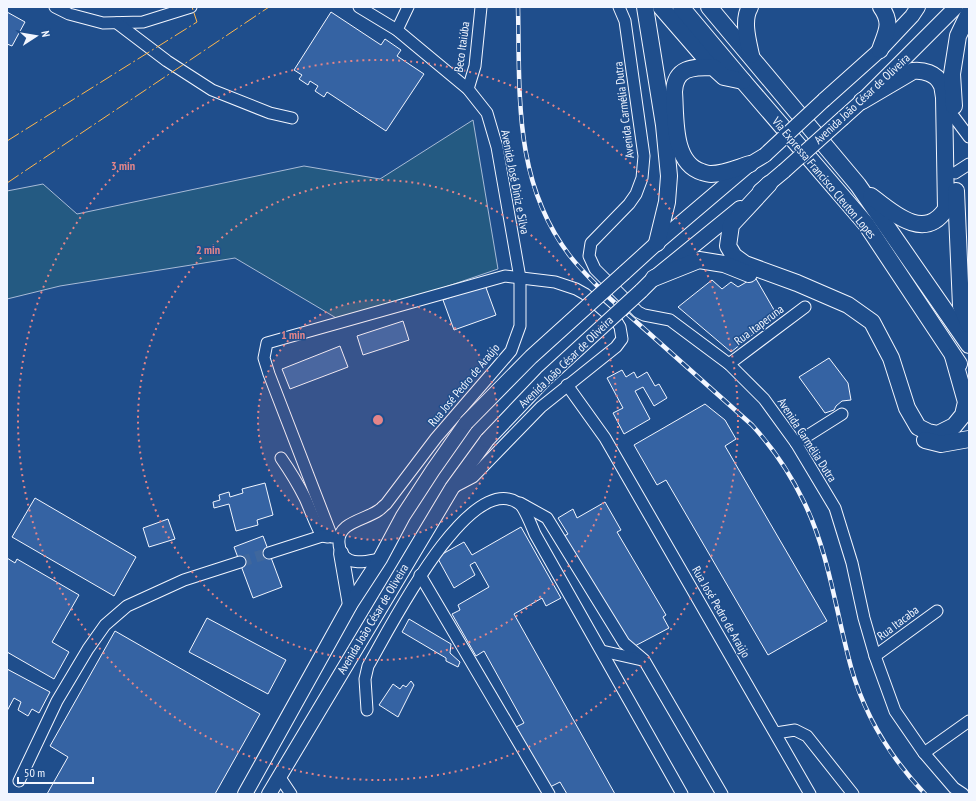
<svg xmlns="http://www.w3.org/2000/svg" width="976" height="801" viewBox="0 0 976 801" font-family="'PT Sans Narrow',sans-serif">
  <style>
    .green { fill: #245a82; stroke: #a8bbd7 }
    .building { fill: #3563a3; stroke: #f2f6ff }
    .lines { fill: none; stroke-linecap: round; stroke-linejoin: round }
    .minor-tunnel { stroke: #3f679d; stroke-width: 11; stroke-dasharray: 11 5.5; stroke-linecap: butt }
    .minor-casing { stroke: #f2f6ff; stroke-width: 13 }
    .major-casing { stroke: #f2f6ff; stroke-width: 16 }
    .highway-casing { stroke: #f2f6ff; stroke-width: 18 }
    .minor { stroke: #1f4e8c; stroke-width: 11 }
    .major { stroke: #1f4e8c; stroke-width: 14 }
    .highway { stroke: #1f4e8c; stroke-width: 16 }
    .rail-casing { stroke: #f2f6ff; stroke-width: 4.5 }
    .rail { stroke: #1f4e8c; stroke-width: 3; stroke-dasharray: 9; stroke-linecap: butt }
    .major-bridge-casing { stroke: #f2f6ff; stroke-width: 16; stroke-linecap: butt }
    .major-bridge { stroke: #1f4e8c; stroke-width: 14 }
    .power { stroke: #ffb74d; stroke-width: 1; stroke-dasharray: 14 3 2 3; stroke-linecap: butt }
    .ring { fill: none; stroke: #e38589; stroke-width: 2; stroke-dasharray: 2 4 }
    .labels { text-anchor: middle; stroke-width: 3; stroke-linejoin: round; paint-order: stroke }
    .street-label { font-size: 12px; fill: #f2f6ff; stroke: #1f4e8c }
    .centre { fill: #e38589; stroke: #1f4e8c; stroke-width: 2 }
    .ring-label { font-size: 12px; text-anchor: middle; font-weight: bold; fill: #e38589; stroke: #1f4e8c; stroke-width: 3; stroke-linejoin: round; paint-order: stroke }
  </style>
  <rect width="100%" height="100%" fill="#1f4e8c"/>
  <path class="green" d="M473,120l25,149 -155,53 -108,-64 -175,28 -53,13v-108l36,-7 34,30 227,-48 76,13z"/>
  <g class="building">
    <path d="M7,12l18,10 -13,24 -5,-2z"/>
    <path d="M331,12l50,33 4,-6 16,11 -4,6 27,18 -38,57 -59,-39 -3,5 -9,-6 3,-5 -8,-5 -2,4 -9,-6 3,-4 -8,-5z"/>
    <path d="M755,277l22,38 -46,37 -53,-45 34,-27 10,9 9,-7 7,5z"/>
    <path d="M485,285l11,30 -42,15 -11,-30z"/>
    <path d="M403,321l6,19 -46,15 -6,-19z"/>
    <path d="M340,346l8,21 -58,22 -8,-20z"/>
    <path d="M829,358l19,25 3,17 -9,1 -6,5 -2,4 -9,3 -26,-36z"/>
    <path d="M622,370l4,7 8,-5 3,6 10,-6 8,14 4,-2 8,14 -13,8 -11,-19 -8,4 15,28 -26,15 -11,-21 10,-5 -16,-30z"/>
    <path d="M705,404l20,16 11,19 -11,7 102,175 -59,34 -102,-175 -9,5 -23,-40z"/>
    <path d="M265,483l8,32 -16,5 1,5 -22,6 -7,-27 -15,4 -1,-6 7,-2 -1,-5 10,-3 1,5 13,-4 -1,-4z"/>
    <path d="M35,498l101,59 -22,39 -102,-59z"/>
    <path d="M605,502l16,28 -4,2 49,83 -3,2 6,11 -36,19 -69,-111 4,-2 -10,-16 15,-9 4,9z"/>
    <path d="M168,519l7,20 -26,8 -6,-19z"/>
    <path d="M521,527l40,71 -15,8 -4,-8 -28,16 101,180h-48l-7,-12 -10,5 -34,-60 8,-4 -40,-72 -8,5 -24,-42 8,-4 -2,-5 31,-18 -14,-25 -5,3 5,10 -21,13 -17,-31 27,-15 8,13z"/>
    <path d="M263,536l19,51 -29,11 -19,-51z"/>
    <path d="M7,558l8,5 2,-4 62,36 -27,47 17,10 -15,27 -47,-27z"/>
    <path d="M207,618l79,42 -18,34 -79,-42z"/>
    <path d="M409,619l42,25 -1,9 10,9 -2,5 -12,-6v-3l-44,-26z"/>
    <path d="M115,631l145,83 -45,80h-168l21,-37 -18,-11z"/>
    <path d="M7,669l43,23 -11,21 -7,-4 -4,7 -10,-6 3,-8 -7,-4 -7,13z"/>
    <path d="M411,681l3,4 -16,32 -19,-12 14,-21 7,5 3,-4 3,2z"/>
  </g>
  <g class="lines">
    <path class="minor-tunnel" d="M240,562l29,-9"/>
    <defs>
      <g id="minor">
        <path d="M55,7l14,7 34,9 40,-1 48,-15"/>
        <path d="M359,7l38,23 71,59 19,24 10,34 23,131v48l-9,25 -75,87 -50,66c-3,2 -5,5 -7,6 -13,10 -42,12 -40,33 0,4 1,8 4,12 9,11 25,6 37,4"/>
        <path d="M619,7l6,14 19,135 -2,22 -6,16 -7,10 -38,39 -2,13 6,13 43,43 6,3 26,5 59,44 35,35 32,44 39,65 17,55 12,55 11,38 20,55 29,42 30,35 9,6"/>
        <path d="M117,23l50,38 45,29 58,23 22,5"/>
        <path d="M397,30l11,-23"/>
        <path d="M468,89l7,-23 6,-59"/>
        <path d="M954,117l15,20"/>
        <path d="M955,173l14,-9"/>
        <path d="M729,364l76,-57"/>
        <path d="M567,385l38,53 205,356"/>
        <path d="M796,443l46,-29"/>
        <path d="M281,458c9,13 17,26 24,40 6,13 10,26 17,38"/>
        <path d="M520,503l27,15 77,125 20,17 78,134"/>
        <path d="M332,537l-63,-163 -5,-16 3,-15 238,-67 50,6 21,7 9,5 32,28 3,5 2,12 -6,8 -75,60 -68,70 -19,10"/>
        <path d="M269,553l53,-17 6,1"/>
        <path d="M420,575l129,219"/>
        <path d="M602,651l40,9"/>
        <path d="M875,656l62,-45"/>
        <path d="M367,710l-2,-31 3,-13c20,-34 100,-196 150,-163 6,3 14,24 17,31l147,260"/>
        <path d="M776,733l19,-3 12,6 46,58"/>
        <path d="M924,753l45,-32"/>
        <path d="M279,776l12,18"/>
        <path d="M19,781l38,-80 31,-52 17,-24 22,-19 57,-26 56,-18"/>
      </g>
      <g id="major">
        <path d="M824,100l56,-50 32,-34 6,-9"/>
        <path d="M843,118l19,-17 94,-94"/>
        <path d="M760,191l24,-20"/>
        <path d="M624,273l33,-30 93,-79 15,-9"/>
        <path d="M641,291l13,-13 86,-70"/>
        <path d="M341,553l9,52"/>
        <path d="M245,794l105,-189 30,-46 23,-43 30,-46 33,-47"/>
        <path d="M269,794l183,-306 35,-48"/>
      </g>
      <g id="highway">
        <path d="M645,7l19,118 5,51 -2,26 -10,41"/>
        <path d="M661,7l52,60"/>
        <path d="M681,7l62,74 123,143 93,140"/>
        <path d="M709,7l149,178 111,160"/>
        <path d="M750,7c-8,13 -2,34 1,48"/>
        <path d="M880,50c6,-18 13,-26 1,-43"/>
        <path d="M743,81l-19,-4 -11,-10c-20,0 -38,0 -39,25 2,25 -2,71 28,80 3,1 6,2 9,2 13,0 26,-6 39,-10"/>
        <path d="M862,101l51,-30c10,-1 23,2 28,13 2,3 2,9 3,13l2,112c-22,33 -53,4 -75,-13"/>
        <path d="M954,106l-2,-32 6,-38 11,-23"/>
        <path d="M769,184l-38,41 -3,21 6,10 11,8 52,19 51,22 24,17 19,36 16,50 11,19 10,5 10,2 16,-8 9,-11 3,-13 -13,-46"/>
        <path d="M956,191l5,115 8,19"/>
        <path d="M654,278l45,-18 25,4 25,10"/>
        <path d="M925,440l16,4 28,-5"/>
      </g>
    </defs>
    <use href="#minor" class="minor-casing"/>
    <use href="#major" class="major-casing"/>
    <use href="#highway" class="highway-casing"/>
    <use href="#minor" class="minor"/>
    <use href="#major" class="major"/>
    <use href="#highway" class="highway"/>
    <defs>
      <path id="rail" d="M518,7c2,87 -5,175 52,249 10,13 23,25 35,38l147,131c21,23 38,48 52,77 25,51 32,111 47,165 14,50 39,90 74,127"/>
    </defs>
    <use href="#rail" class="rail-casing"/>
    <use href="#rail" class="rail"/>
    <defs>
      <g id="major-bridge">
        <path d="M765,155l59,-55"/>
        <path d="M784,171l59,-53"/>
        <path d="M466,423l65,-66 93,-84"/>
        <path d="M487,440l59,-62 95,-87"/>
      </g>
    </defs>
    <use href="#major-bridge" class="major-bridge-casing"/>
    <use href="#major-bridge" class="major-bridge"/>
    <g class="power">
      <path d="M7,141l190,-119 -5,-15"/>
      <path d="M7,183l262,-176"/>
    </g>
  </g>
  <circle cx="378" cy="420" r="120" fill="#e38589" fill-opacity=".12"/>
  <g class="ring">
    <circle cx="378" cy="420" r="120"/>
    <circle cx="378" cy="420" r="240"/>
    <circle cx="378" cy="420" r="360"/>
  </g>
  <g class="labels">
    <g class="street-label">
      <text transform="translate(462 47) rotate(-82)" y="4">Beco Itaiúba</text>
      <text transform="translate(862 99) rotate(-43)" y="4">Avenida João César de Oliveira</text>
      <text transform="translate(624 110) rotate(-97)" y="4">Avenida Carmélia Dutra</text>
      <text transform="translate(824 178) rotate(50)" y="4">Via Expressa Francisco Cleuton Lopes</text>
      <text transform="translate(515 182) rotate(79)" y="4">Avenida José Diniz e Silva</text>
      <text transform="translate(759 325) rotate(-37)" y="4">Rua Itaperuna</text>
      <text transform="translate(566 362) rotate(-44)" y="4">Avenida João César de Oliveira</text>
      <text transform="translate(464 385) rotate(-50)" y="4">Rua José Pedro de Araújo</text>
      <text transform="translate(807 440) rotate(57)" y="4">Avenida Carmélia Dutra</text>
      <text transform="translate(721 612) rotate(60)" y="4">Rua José Pedro de Araújo</text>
      <text transform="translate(373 619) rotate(-59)" y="4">Avenida João César de Oliveira</text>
      <text transform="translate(898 623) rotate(-37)" y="4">Rua Itacaba</text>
    </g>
  </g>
  <circle cx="378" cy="420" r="6" class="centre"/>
  <g class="ring-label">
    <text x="123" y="170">3 min</text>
    <text x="208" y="254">2 min</text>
    <text x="293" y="339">1 min</text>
  </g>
  <rect width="976" height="801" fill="none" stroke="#f2f6ff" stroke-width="16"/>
  <g transform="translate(36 36) rotate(78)" stroke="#1f4e8c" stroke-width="3" paint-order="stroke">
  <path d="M0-3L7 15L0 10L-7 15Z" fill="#f2f6ff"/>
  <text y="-6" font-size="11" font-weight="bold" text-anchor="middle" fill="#f2f6ff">N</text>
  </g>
  <path d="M18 777v6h75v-6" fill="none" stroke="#f2f6ff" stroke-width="2"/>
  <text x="24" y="777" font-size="12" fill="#f2f6ff" stroke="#1f4e8c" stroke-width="3" paint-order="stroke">50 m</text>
</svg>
